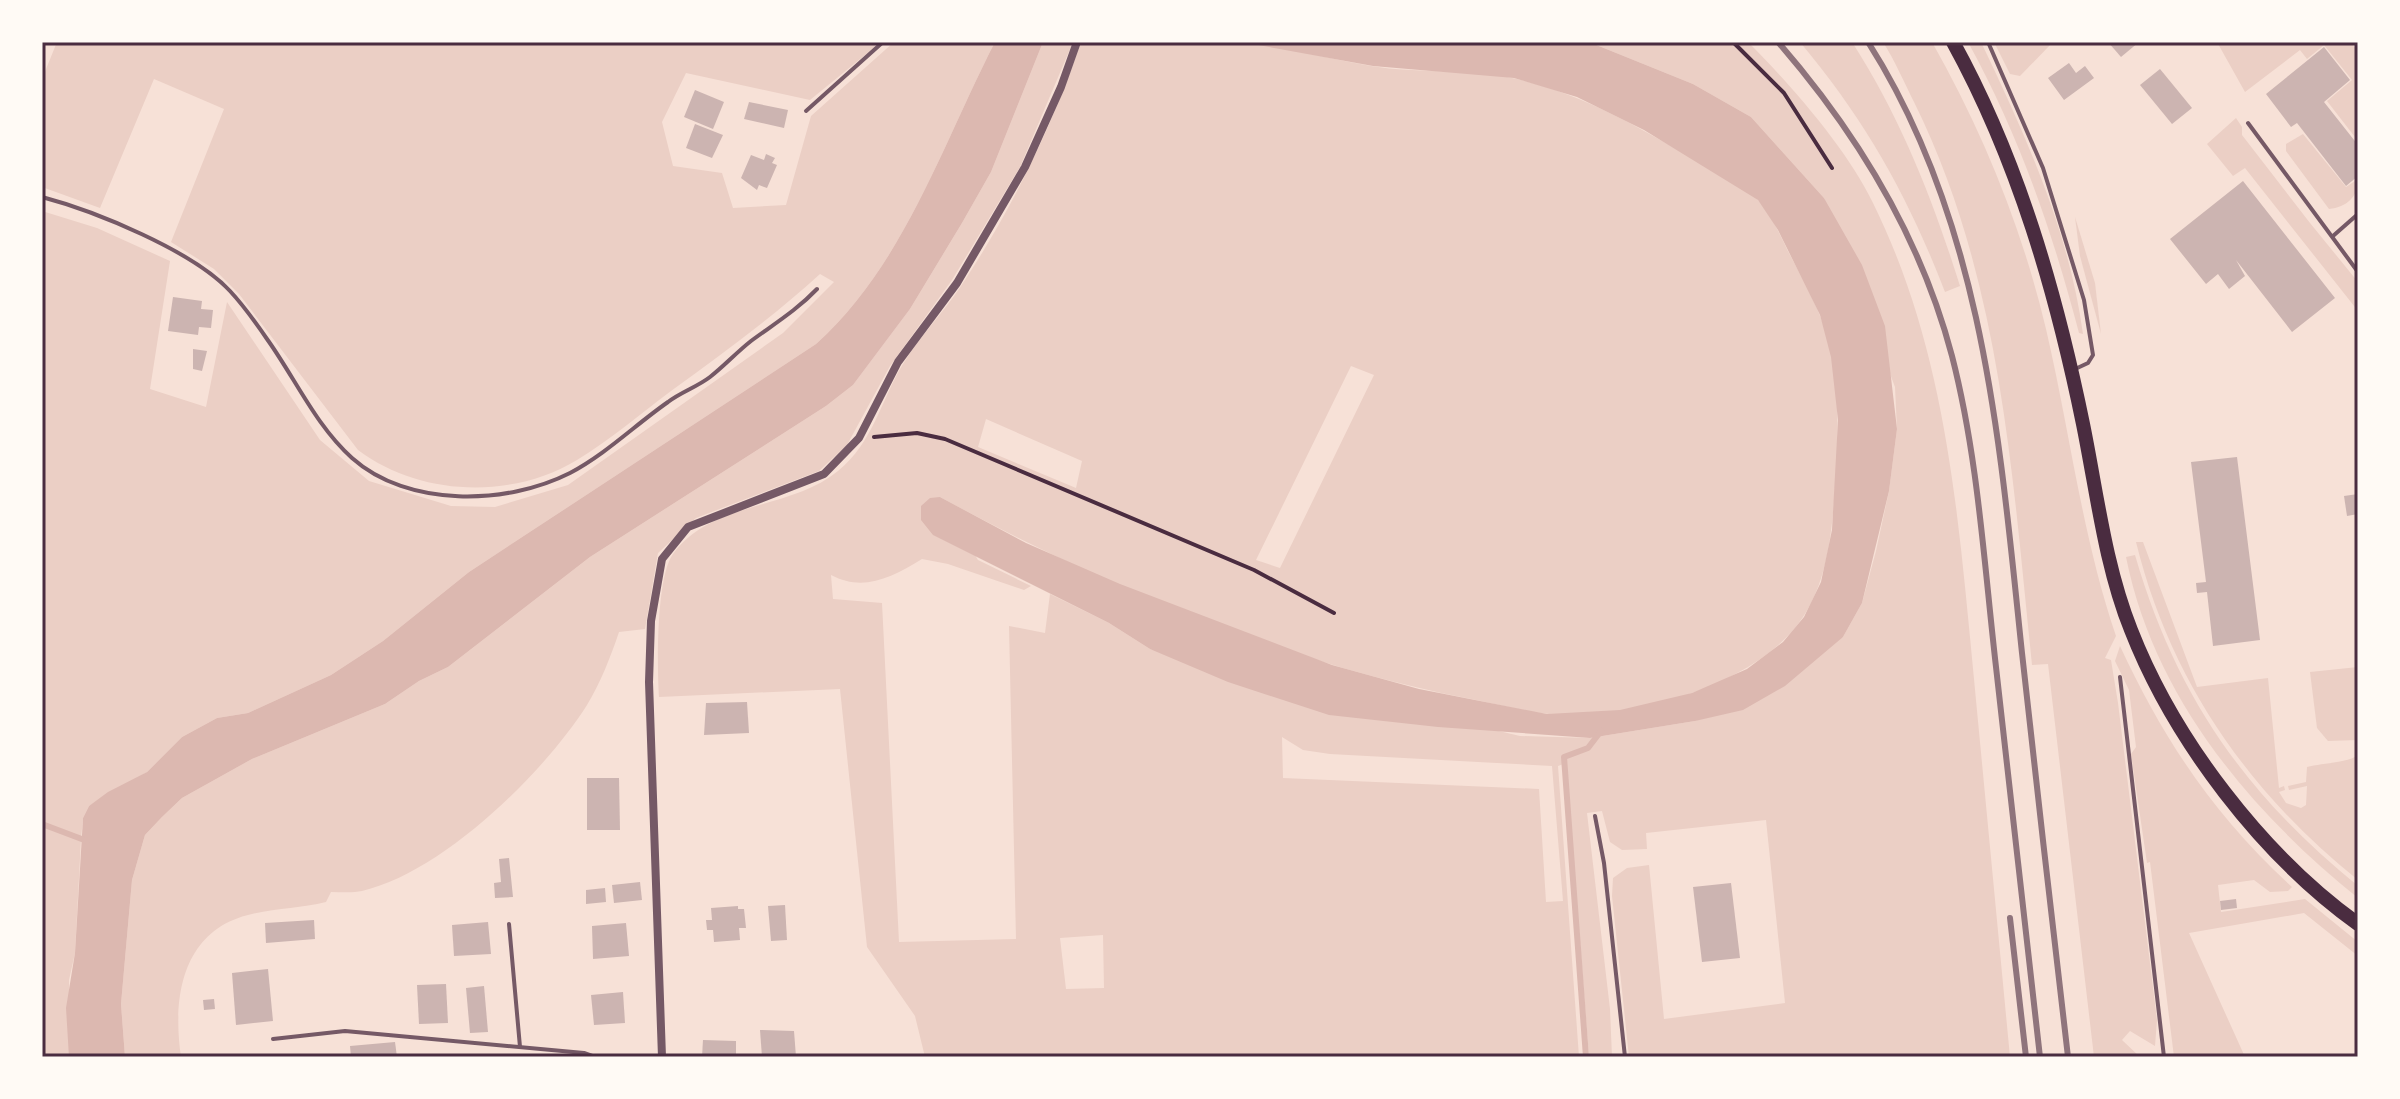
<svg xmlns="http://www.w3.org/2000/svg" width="2400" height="1099" viewBox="0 0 2400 1099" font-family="Inter,sans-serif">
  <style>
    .green { fill: #ebcfc5; fill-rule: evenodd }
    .water { fill: #dcb8b0 }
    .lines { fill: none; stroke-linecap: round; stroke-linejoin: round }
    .stream { stroke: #dcb8b0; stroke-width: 6 }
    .building { fill: #ccb4b1 }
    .path { stroke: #4a2c40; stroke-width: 4 }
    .service { stroke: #755966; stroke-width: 4 }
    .minor { stroke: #755966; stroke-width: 8 }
    .primary { stroke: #4a2c40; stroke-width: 14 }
    .rail { stroke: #8f747c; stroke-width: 6 }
    .neatline { fill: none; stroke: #4a2c40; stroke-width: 3 }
  </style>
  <rect width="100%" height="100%" fill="#f7e1d7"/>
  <g class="green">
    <path d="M57,42h824l-71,58 -124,-27 -24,49 11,44 49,7 11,35 53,-3 25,-89 83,-74h101c-53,103 -91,223 -179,302l-347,228 -86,69 -52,34 -83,38 -31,5 -35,19 -35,35 -58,34 -6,12 -2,21 -6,114 -6,27v77h-27v-846l55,17 73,33 -20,128 56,18 21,-105 93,138 49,41 82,25 44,1 73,-22 215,-152 51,-51 -14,-8c-47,43 -98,80 -149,117 -31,23 -61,49 -94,69 -66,40 -158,36 -219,-10l-119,-156 -25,-25 -43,-27 53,-133 -70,-30 -54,129 -58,-21v-108z"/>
    <path d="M1043,42h30l-53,125 -68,113 -62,86 -43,79 -28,26 -123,47 -38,35 -13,76 -26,3c-8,24 -19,52 -32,73 -43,68 -145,168 -225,186 -9,2 -21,1 -31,1l-5,10c-24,6 -49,6 -74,12 -69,15 -80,82 -71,143h-56l-4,-53 11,-124 13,-45 17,-18 20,-19 70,-39 133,-55 34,-23 29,-14 142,-110 236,-151 27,-21 57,-76 52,-86 29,-51z"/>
    <path d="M1081,42c55,0 113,-5 167,1 42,5 82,16 123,23 48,8 99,2 146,13 62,14 117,45 171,77 23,13 53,26 71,45 13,15 22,36 31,54 10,19 20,37 28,56 23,54 21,119 17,176 -3,44 -7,92 -32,130 -45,69 -176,105 -254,97 -28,-3 -56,-11 -83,-16 -183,-36 -362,-112 -526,-201l38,63 53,26 -7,4 -76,-26 -26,-5c-31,19 -59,33 -91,16l2,24 49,4 17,339 117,-3 -7,-313 36,7 5,-39 59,29 41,26 370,87 70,2 105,-17 148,-84 19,-34 14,-52 13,-60 8,-62 -2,-42 -71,-189 -73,-81 -58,-33 -104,-42h159c43,43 99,107 125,161 74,150 85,312 101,476 12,126 24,252 36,378h-381l-17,-161 1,-18 14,-10 22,-3 15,154 121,-16 -19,-183 -120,13 1,16 -25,1 -12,-8 -8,-31 -15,2 23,196 2,48h-23l-23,-294 -8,3 21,291h-654l-10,-41 -48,-69 -27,-258 -181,8c-2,-30 -3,-120 14,-143 38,-53 118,-44 165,-83 35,-28 43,-71 65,-107 17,-28 40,-51 58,-78 50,-75 91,-159 120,-244zM1351,366l23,9 -94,193 -24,-8zM986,419l96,42 -6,27 -98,-41zM1282,737l21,13 27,4 222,12 11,135 -17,1 -7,-113 -256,-11zM1103,935l1,53 -38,1 -6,-51z"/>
    <path d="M1800,42h52c49,76 81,158 108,244l-15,6c-37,-96 -79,-171 -145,-250z"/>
    <path d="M1883,42h49c51,90 90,186 114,287 24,103 36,207 70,307l-11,22 6,2 7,43 39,317 -2,26 -25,-15 -8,9 18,17h-46l-46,-393 -16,1c-20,-192 -31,-387 -118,-563 -10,-20 -19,-41 -31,-60z"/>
    <path d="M1968,42h13c45,94 88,189 102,292l-4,-1c-27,-103 -60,-198 -111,-291z"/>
    <path d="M1994,42h59l-33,34 -10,-2z"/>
    <path d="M2217,42h133l8,9v90l-31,-40 25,-21 -28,-35 -17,14 -7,-9 -55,42z"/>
    <path d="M2236,118l6,9v8l68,88 48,59v29l-113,-143 -12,8 -26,-32z"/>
    <path d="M2303,134l43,53 12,-8c0,18 -11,28 -29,30l-43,-58v-7z"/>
    <path d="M2075,217l20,66 6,51 -21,-78z"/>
    <path d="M2136,542h7l54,145 71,-9 11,110 5,-2 1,4 -6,2 7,11 15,5 5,-3 1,-19 -18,4 -1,-4 18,-4 1,-15c15,-4 41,-4 51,-12v125c-110,-88 -188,-200 -222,-338z"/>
    <path d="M2135,555c41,141 110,239 223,331v12c-108,-87 -204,-201 -232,-341z"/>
    <path d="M2120,646c43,93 95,171 172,241l-4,4 -18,1 -16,-12 -36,5 3,27 84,-13 53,43v14l-54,-43 -115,20 56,124h-71l-24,-195 -3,1 -16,-109 5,-7 -7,-57 -14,-29z"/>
    <path d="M2358,667v73l-30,1 -11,-13 -7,-56z"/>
  </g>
  <g class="water">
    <path d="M995,42h48l-52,130 -29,51 -52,86 -57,76 -27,21 -236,151 -142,110 -29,14 -34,23 -133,55 -70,39 -20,19 -17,18 -13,45 -11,124 4,53h-56l-3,-49 9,-55 8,-135 6,-12 19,-14 39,-20 35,-35 35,-19 31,-5 83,-38 52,-34 86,-69 347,-228c88,-79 126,-199 179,-302z"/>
    <path d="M1242,42h347l104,42 58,33 73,81 38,67 23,61 12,103 -8,62 -27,112 -19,34 -58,49 -42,24 -48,11 -105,17 -152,-11 -109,-12 -101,-33 -78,-33 -41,-26 -176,-88 -12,-15v-14l9,-8 10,-1 86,46 94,41 212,81 87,24 128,25 73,-4 72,-17 55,-24 36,-27 21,-25 17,-35 11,-52 6,-110 -7,-63 -11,-42 -42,-85 -20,-30 -114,-70 -67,-33 -63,-19 -141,-12z"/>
  </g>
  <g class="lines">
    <g class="stream">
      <path d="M42,824l45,17"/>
      <path d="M1586,1057l-22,-300 24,-9 13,-17"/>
    </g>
  </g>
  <g class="building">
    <path d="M2108,42h31l-18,15z"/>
    <path d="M2324,47l26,33 -26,22 34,43v31l-12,10 -49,-63 -6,4 -25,-33z"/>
    <path d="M2069,63l7,10 9,-7 9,12 -30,22 -16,-22z"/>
    <path d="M2160,69l32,39 -20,16 -32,-39z"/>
    <path d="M695,90l29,12 -11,27 -29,-12z"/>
    <path d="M749,102l39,8 -4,18 -40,-9z"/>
    <path d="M695,124l28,11 -11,23 -26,-10z"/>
    <path d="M766,154l9,4 -3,5 5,2 -10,23 -8,-3 -2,5 -16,-12 10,-23 13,5z"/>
    <path d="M2243,181l92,117 -43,34 -56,-72 9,16 -16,13 -11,-15 -12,10 -36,-45z"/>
    <path d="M173,297l29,4 -1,8 12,1 -2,18 -12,-1 -1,8 -30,-4z"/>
    <path d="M193,349l14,2 -5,20 -9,-2z"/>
    <path d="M2237,457l23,183 -47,6 -6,-54 -10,1 -1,-10 10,-1 -15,-120z"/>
    <path d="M2358,494v20l-11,2 -3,-20z"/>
    <path d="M747,702l2,31 -45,2 2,-32z"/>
    <path d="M587,778h32l1,52h-33z"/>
    <path d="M509,858l4,39 -18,1 -1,-15 7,-1 -2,-23z"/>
    <path d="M640,882l2,18 -28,3 -2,-18z"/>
    <path d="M1731,883l9,75 -38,4 -9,-75z"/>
    <path d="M605,888l1,14 -20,2v-14z"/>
    <path d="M2236,899l1,9 -16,2 -1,-9z"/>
    <path d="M785,905l2,35 -16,1 -3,-35z"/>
    <path d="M738,906v3h6l2,19h-7l1,12 -26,2 -1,-12h-6l-1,-10h6l-1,-12z"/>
    <path d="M314,920l1,19 -49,4 -1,-20z"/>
    <path d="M488,922l3,32 -37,2 -2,-31z"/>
    <path d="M626,923l3,33 -36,3 -1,-33z"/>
    <path d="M268,969l5,52 -37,4 -4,-52z"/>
    <path d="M446,984l2,39 -29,1 -2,-39z"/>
    <path d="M484,986l4,46 -18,1 -4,-45z"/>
    <path d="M623,992l2,31 -31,2 -3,-30z"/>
    <path d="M214,999l1,10 -11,1 -1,-10z"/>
    <path d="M760,1030l34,1 2,26h-34z"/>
    <path d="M703,1040l33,1v16h-34z"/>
    <path d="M395,1042l2,15h-46l-1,-11z"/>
  </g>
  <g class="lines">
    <g class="path">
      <path d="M1733,42l51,51 48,75"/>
      <path d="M874,437l43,-4 28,6 309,131 80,43"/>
    </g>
    <g class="service">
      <path d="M1988,42l55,126 41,132 9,55 -5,8 -15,7"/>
      <path d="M806,111l77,-69"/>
      <path d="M2248,123l110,149"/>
      <path d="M42,197c53,14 151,54 188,94 14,15 26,32 37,48 28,39 49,87 85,119 56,50 155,47 218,15 36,-19 65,-48 98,-71 13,-10 29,-15 42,-25 14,-11 27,-25 41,-36 23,-17 46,-31 66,-52"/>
      <path d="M2333,236l25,-22"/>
      <path d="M2120,677l44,380"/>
      <path d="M1595,816l9,47 21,194"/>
      <path d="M509,924l11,123"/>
      <path d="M273,1039l72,-8 239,22 11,4"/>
    </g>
    <path class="minor" d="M662,1057l-13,-375 2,-61 11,-62 26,-32 136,-53 35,-36 39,-76 59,-79 68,-116 36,-80 16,-45"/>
    <path class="primary" d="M1953,42c65,118 103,250 130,382 14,69 22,141 48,206 43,110 131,225 227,294"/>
    <g class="rail">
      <path d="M1778,42c79,91 143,196 174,314 26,101 32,207 44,311 15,130 29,260 44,390"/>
      <path d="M1868,42c116,182 132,403 154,611 15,135 30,269 46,404"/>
      <path d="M2010,918l16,139"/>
    </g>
  </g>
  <rect width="2400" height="1099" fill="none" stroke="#fffaf5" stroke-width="88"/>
  <rect x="44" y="44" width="2312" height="1011" class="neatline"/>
</svg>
